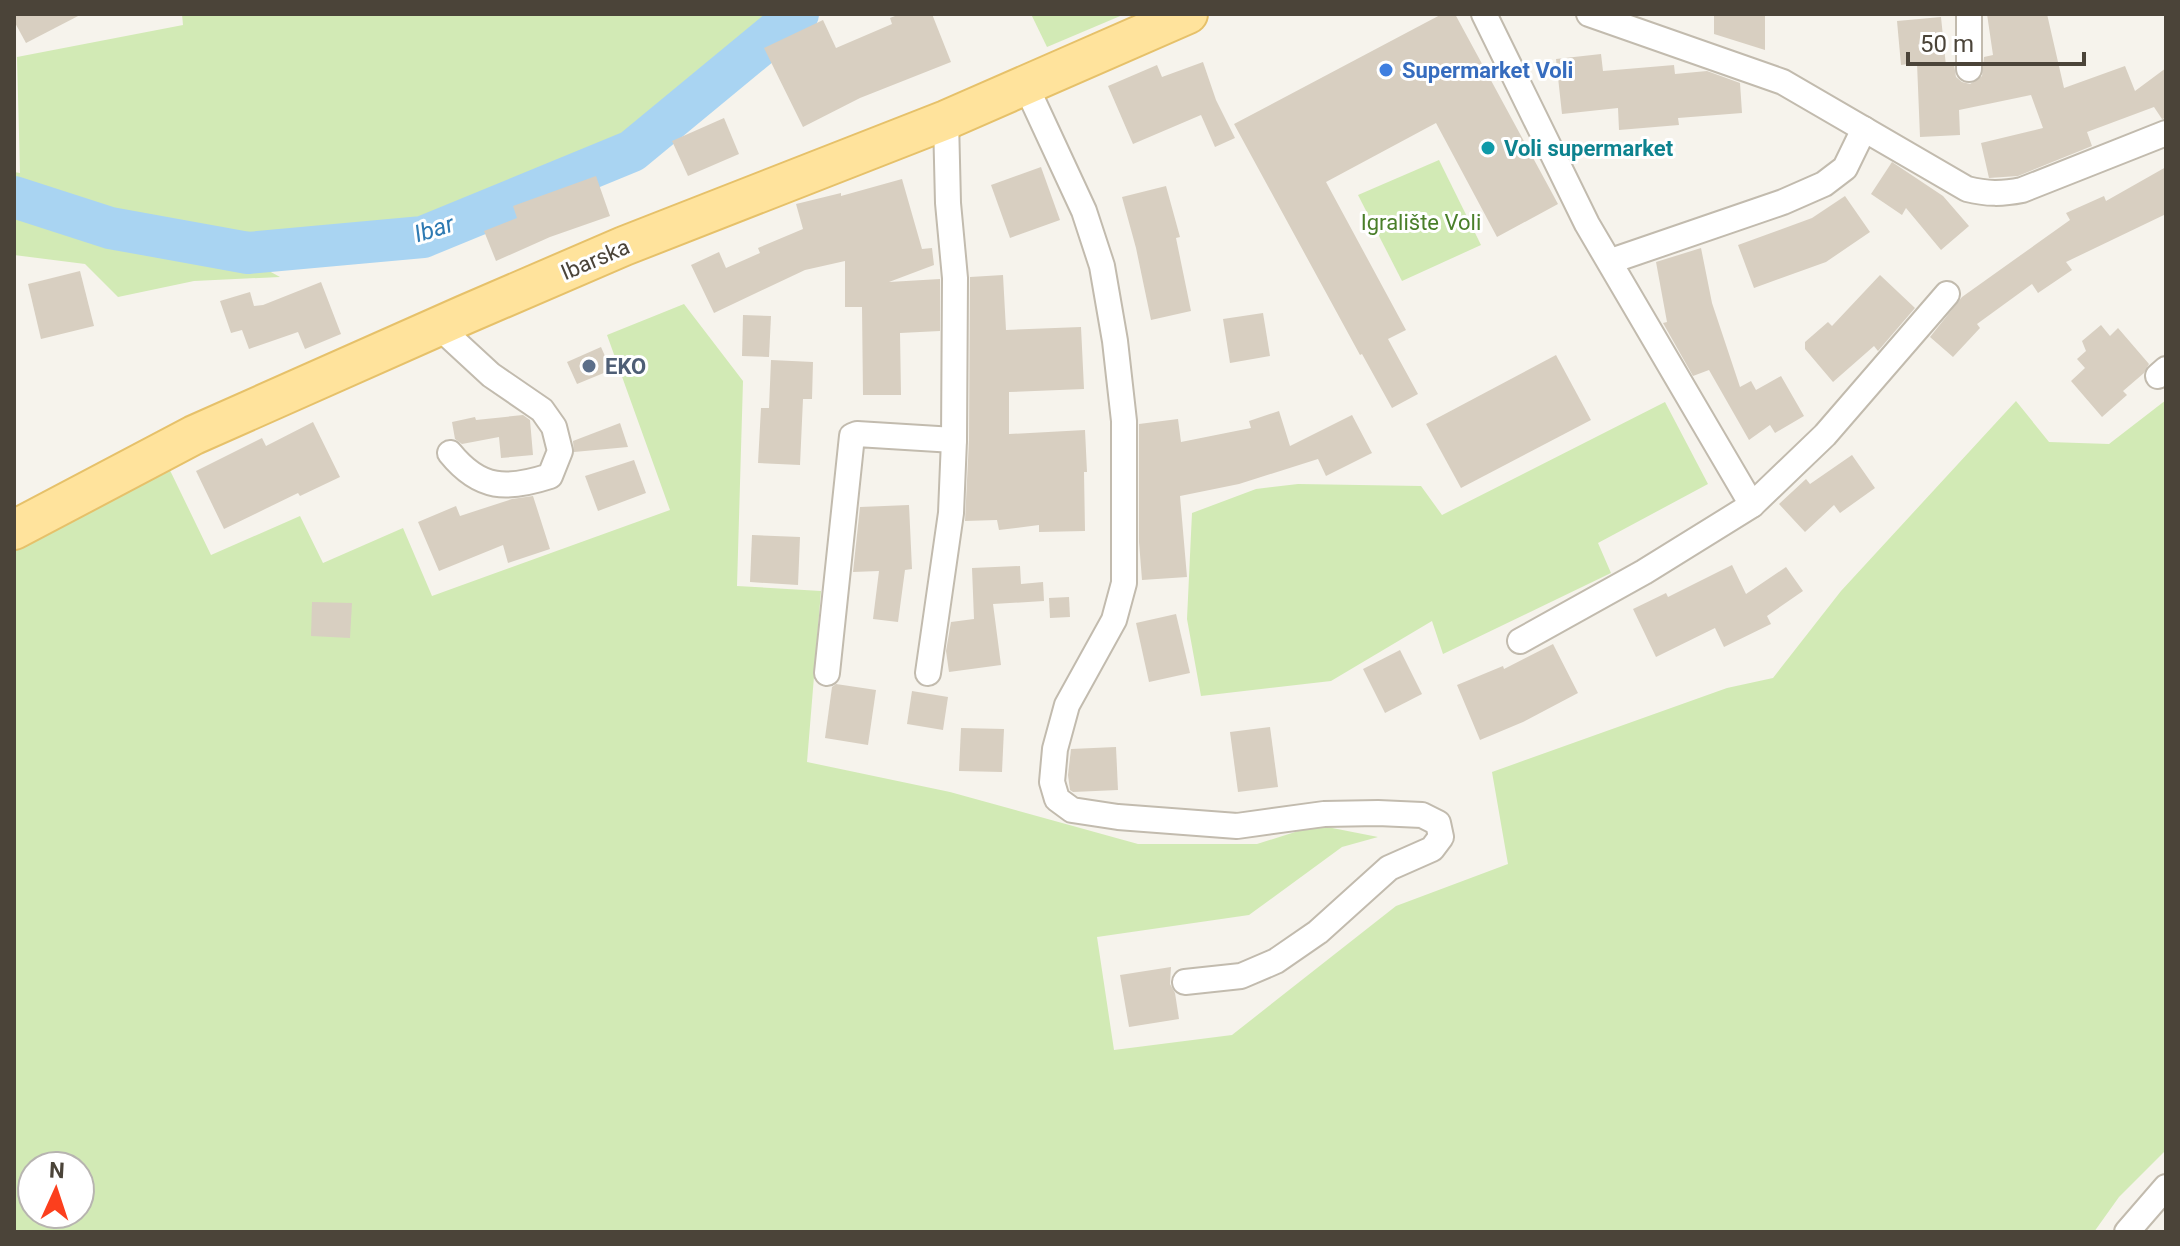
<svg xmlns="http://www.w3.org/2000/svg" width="2180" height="1246" viewBox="0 0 2180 1246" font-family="Roboto,sans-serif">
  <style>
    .green { fill: #d2eab5; fill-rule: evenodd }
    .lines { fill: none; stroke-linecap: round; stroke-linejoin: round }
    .river { stroke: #a9d4f2; stroke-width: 42 }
    .building { fill: #d8cfc1 }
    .street-casing { stroke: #c2bbae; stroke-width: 28 }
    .primary-casing { stroke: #e6c16a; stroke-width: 42 }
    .street { stroke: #fff; stroke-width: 24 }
    .primary { stroke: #ffe39c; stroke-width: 38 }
    .shop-dot { fill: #3f7fe0; stroke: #fff; stroke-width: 3 }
    .culture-dot { fill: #0f9aa8; stroke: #fff; stroke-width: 3 }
    .service-dot { fill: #5c6f8a; stroke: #fff; stroke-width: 3 }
    .labels { text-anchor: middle; stroke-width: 6; stroke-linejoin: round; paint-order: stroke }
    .shop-label { font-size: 22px; font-weight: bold; fill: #366cbe; stroke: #fff; text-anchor: start }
    .culture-label { font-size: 22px; font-weight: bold; fill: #0d838f; stroke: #fff; text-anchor: start }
    .park-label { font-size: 22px; fill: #4a7f2a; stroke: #fff }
    .street-label { font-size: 22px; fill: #4b4439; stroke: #fff }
    .service-label { font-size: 22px; font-weight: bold; fill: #4e5e75; stroke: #fff; text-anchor: start }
    .water-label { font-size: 24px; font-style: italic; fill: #2e7ab2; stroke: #fff }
  </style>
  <rect width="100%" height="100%" fill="#f6f3ec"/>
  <g class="green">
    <path d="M182,14h603l-155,127 -208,80 -169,19 -147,-28 -92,-31v-9l6,1 -3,-116 166,-32z"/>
    <path d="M1031,14h94l-78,33z"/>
    <path d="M1439,160l42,85 -79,36 -44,-86z"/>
    <path d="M14,206l97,30 147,29 22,12 -86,4 -76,16 -33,-33 -71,-9z"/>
    <path d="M684,304l59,77 -6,205 84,5 -14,171 143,30 188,52h119l60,-19 61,12 -36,10 -93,68 -152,22 17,113 118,-15 164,-129 112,-42 -16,-92 235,-84 46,-10 68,-87 175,-190 33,41 60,2 57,-44v750l-47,47 -25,35h-2080v-688l150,-86 47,97 89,-39 23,47 80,-35 29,68 238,-86 -63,-175zM32,1166h48v48h-48z"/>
    <path d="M1665,402l43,82 -110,59 13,30 -168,81 -11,-33 -101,60 -130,15 -14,-77 5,-106 64,-24 42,-5 123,2 21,29z"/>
  </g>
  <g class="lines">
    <path class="river" d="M14,197l96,31 138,25 175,-16 209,-86 166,-137"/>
  </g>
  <g class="building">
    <path d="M14,14h68l-56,29 -12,-22z"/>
    <path d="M900,14h32l19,48 -91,36 -57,29 -39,-79 59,-28 13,28 56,-24 -2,-6z"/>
    <path d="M1442,14h13l103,190 -61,33 -61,-114 -110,59 80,148 -18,9 30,55 -26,14 -30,-54 -2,1 -126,-231z"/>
    <path d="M1714,14h51v36l-51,-16z"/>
    <path d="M1987,14h60l17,74 61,-22 10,25 31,-23v50l-4,1 -8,-12 -67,25 5,14 -74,30 -29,2 -8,-35 62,-15 -12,-33 -72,15 1,25 -40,2 -3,-74 -16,2 -4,-44 44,-4 5,49 8,-2 2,13 6,5 8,2 12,-8 2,-19 9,-2z"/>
    <path d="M1601,54l2,17 71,-6 1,9 32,-3 33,12 2,30 -64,5 1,7 -60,5 -1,-22 -56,6 -6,-55z"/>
    <path d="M1203,62l13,38 19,38 -20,9 -14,-32 -68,29 -25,-58 49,-21 5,12z"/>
    <path d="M724,118l15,36 -51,22 -16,-35z"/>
    <path d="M1892,162l51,34 26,30 -28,24 -35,-42 -4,7 -31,-21z"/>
    <path d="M1041,167l19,53 -50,18 -19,-53z"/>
    <path d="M2166,167v47l-100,48 6,8 -34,23 -6,-9 -55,40 3,4 -27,29 -23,-20 32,-40 108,-77 -4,-7 38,-17 2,5z"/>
    <path d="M596,176l14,40 -60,21 -54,24 -12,-30 33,-13 -4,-12z"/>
    <path d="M902,179l20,70 10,-1 2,17 -45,17 51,-3v52l-40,2 1,62h-38l-1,-88h-17v-46l-40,9 -91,43 -23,-48 28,-13 7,16 34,-15 -2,-5 45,-19 -7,-25 45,-11v3z"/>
    <path d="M1166,186l14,51 -4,1 15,73 -40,9 -15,-72 -14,-51z"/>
    <path d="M1845,196l25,36 -44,30 -72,26 -16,-43 74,-27z"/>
    <path d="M1701,248l11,55 28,84 11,-6 5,9 25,-14 23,40 -29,17 -5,-8 -21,15 -40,-70 -16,6 -30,-53 4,-1 -11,-60z"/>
    <path d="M80,271l14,55 -53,13 -13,-55z"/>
    <path d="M1003,275l3,55 75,-3 3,62 -75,3v42l76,-4 2,42h-3l1,59 -46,1v-7l-40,5 -2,-10 -32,1 4,-81 1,-163z"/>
    <path d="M1880,275l35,33 -37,43 -4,-5 -41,36 -28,-33v-7l23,-20 4,4z"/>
    <path d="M321,282l20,52 -36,15 -7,-17 -49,17 -7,-19 -11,3 -11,-32 30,-9 4,14 9,-1z"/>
    <path d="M1263,313l7,43 -40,7 -7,-44z"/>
    <path d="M743,315l28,1 -2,41 -27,-1z"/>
    <path d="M2101,325l9,11 8,-8 31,36 -5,9 -21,18 4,4 -25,22 -31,-36 14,-13 -8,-9 9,-8 -4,-10z"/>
    <path d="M601,347l10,23 -34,14 -10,-22z"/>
    <path d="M1556,355l35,65 -130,68 -35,-64z"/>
    <path d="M771,360l42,2 -1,37h-9l-3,66 -42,-2 3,-55h8z"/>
    <path d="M1279,411l11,35 62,-31 20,38 -46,23 -8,-17 -79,25 -59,12 7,81 -45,3 -3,-38v-118l39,-5 3,23 70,-14 -2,-7z"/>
    <path d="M523,415l7,5 3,35 -32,3 -2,-21 -37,7 -7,-5 -3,-17 23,-5 1,3z"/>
    <path d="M313,422l27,55 -40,19 -2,-3 -74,36 -28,-58 66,-33 4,8z"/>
    <path d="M620,423l8,24 -54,5 -1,-11z"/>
    <path d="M1852,455l23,33 -35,25 -6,-8 -29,27 -26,-28 27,-25 4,5z"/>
    <path d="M634,460l12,33 -48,18 -13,-35z"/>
    <path d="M533,496l17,53 -42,14 -5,-18 -64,26 -21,-49 38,-16 4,10 52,-17z"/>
    <path d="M909,505l3,64 -7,1 -7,52 -25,-3 6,-48 -26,1 7,-65z"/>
    <path d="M752,535l48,2 -2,48 -48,-3z"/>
    <path d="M1732,565l14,29 40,-27 17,24 -36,25 4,8 -47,23 -9,-19 -59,29 -23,-48 33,-16 2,4z"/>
    <path d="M1020,566l1,18 22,-2 1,19 -51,3 8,61 -52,7 -3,-21 5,-29 23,-3 -2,-51z"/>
    <path d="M1069,597l1,20 -20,1 -1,-20z"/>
    <path d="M312,602l40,1 -2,35 -39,-2z"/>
    <path d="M1176,614l14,59 -41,9 -13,-59z"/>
    <path d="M1553,644l25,49 -55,29 -43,18 -23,-55 46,-19 1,3z"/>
    <path d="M1400,650l22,44 -37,19 -22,-44z"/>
    <path d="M836,684l40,6 -8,55 -43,-7 7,-51z"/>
    <path d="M912,691l36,6 -5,33 -36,-6z"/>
    <path d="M1270,727l8,60 -40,5 -8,-60z"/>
    <path d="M961,728l43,1 -2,43 -43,-1z"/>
    <path d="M1116,747l2,43 -45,2 -3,-2 -2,-15 3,-26z"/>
    <path d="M1171,967l-1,17 5,9 4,26 -50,8 -9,-52z"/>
  </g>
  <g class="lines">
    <defs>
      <g id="street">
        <path d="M1484,14l103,210 165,281"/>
        <path d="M1589,14l194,68 184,107c20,5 35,5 55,1l144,-57"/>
        <path d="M1969,14v55"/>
        <path d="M1026,86l58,125 18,55 13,75 9,80v162l-10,37 -47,85 -12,44 -3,33 5,17 15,11 46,7 119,9 87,-12 54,-1 44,2 16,8 3,14 -9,12 -43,19 -71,64 -42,29 -35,15 -56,6"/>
        <path d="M1611,261l172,-59 41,-18 21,-16 19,-39"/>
        <path d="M439,327l52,48 51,35 12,17 6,24 -10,25c-43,14 -70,14 -100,-23"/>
        <path d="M2158,376l8,-7"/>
        <path d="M1520,641l124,-69 108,-67 73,-70 122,-141"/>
        <path d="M827,673l25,-237 5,-2 97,6"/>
        <path d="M928,673l23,-160 3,-73 1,-162 -7,-75 -2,-83"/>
        <path d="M2127,1232l39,-45"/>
      </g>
      <path id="primary" d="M14,530l180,-95 270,-120 160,-69 322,-126 242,-106"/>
    </defs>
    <use href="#street" class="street-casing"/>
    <use href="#primary" class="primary-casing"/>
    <use href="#street" class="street"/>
    <use href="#primary" class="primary"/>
  </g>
  <circle class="shop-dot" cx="1386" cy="70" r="8"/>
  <circle class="culture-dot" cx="1488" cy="148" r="8"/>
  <circle class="service-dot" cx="589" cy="366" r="8"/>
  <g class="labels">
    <g class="shop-label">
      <text x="1402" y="78">Supermarket Voli</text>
    </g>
    <g class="culture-label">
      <text x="1504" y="156">Voli supermarket</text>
    </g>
    <g class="park-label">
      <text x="1421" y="230">Igralište Voli</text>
    </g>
    <g class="street-label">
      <text transform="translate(595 259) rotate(-23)" y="8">Ibarska</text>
    </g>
    <g class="service-label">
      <text x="605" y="374">EKO</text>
    </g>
    <g class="water-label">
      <text transform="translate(434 229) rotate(-17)" y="8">Ibar</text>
    </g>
  </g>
  <rect width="2180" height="1246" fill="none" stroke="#4b4439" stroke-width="32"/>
  <g transform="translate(56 1190) rotate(3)"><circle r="38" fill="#ffffff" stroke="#b7b4b0" stroke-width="2"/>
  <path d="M0-6L14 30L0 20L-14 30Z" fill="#fc3f1d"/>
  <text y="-12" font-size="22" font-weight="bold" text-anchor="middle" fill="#4b4439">N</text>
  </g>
  <path d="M1908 52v12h176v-12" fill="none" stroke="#4b4439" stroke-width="4"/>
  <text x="1920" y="52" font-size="24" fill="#4b4439" stroke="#ffffff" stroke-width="6" paint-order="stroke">50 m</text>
</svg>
